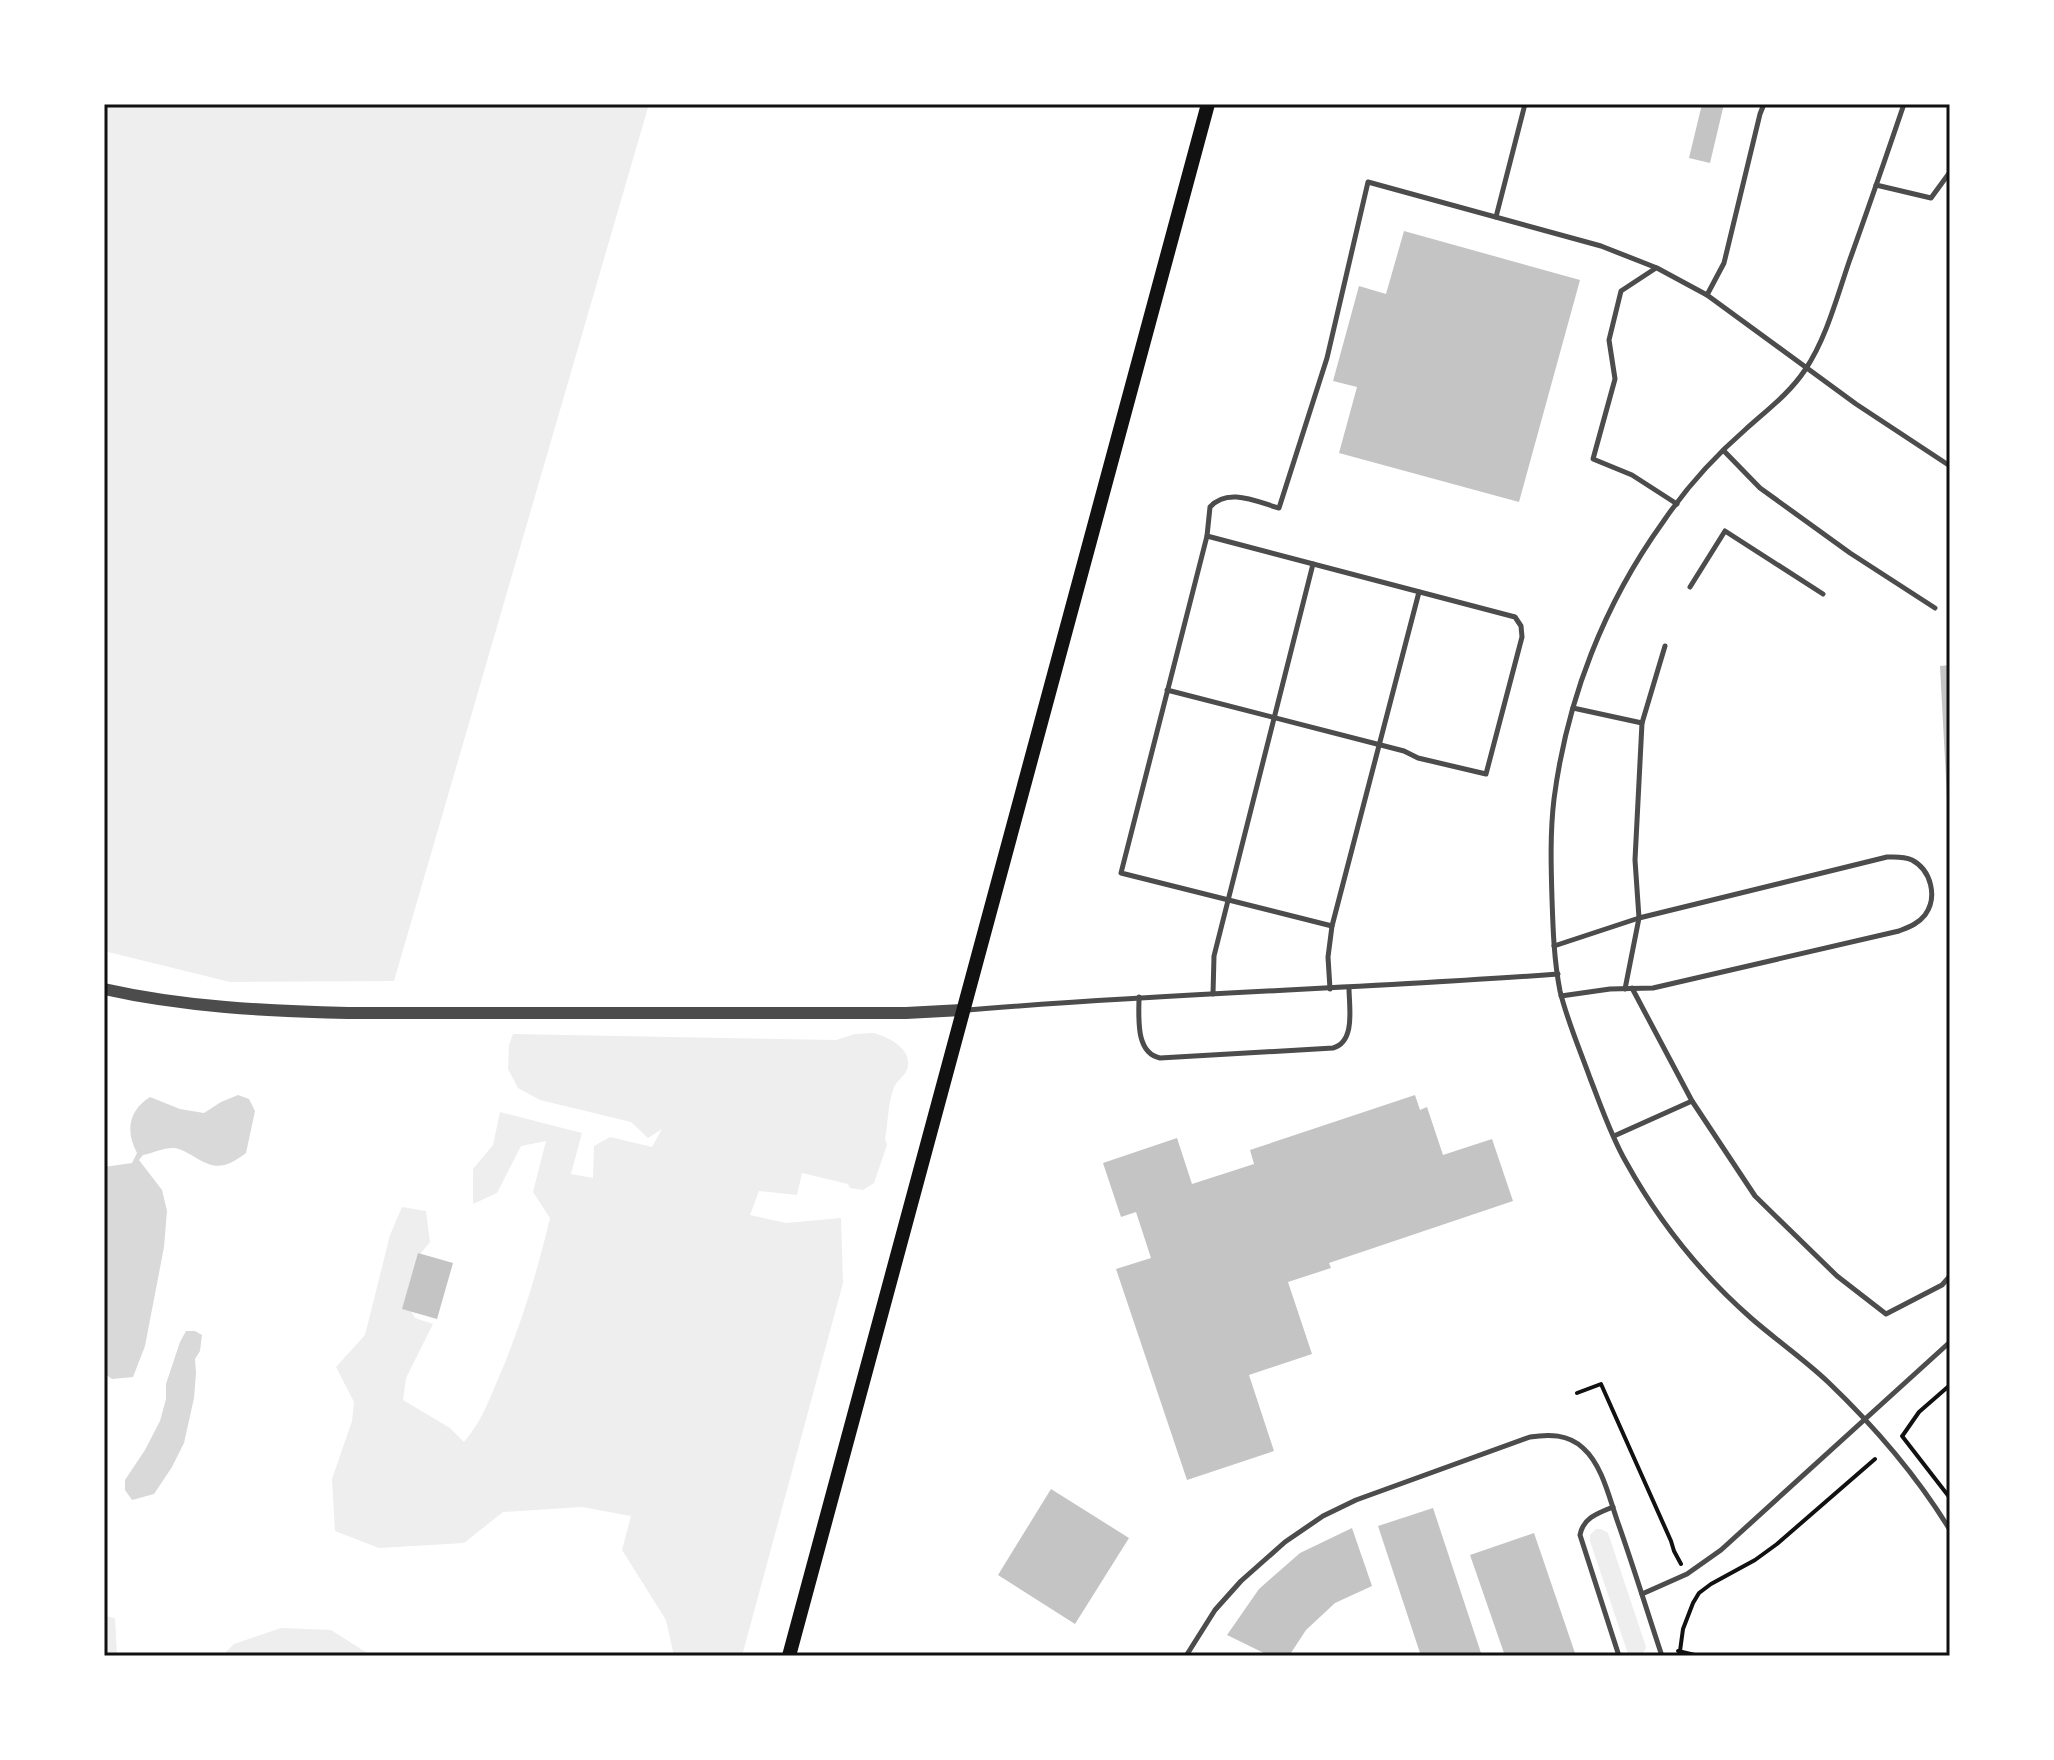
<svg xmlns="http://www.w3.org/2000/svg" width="2054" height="1760" viewBox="0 0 2054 1760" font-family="'Open Sans',sans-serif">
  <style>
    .green { fill: #eee }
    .water { fill: #d9d9d9 }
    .building { fill: #c4c4c4 }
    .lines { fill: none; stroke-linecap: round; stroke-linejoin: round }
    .path { stroke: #111; stroke-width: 4 }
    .service { stroke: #4c4c4c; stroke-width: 5 }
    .tertiary { stroke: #4c4c4c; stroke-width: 12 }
    .secondary { stroke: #111; stroke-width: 14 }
    .neatline { fill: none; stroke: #111; stroke-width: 3 }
  </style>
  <rect width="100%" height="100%" fill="#fff"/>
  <g class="green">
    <path d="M104,104h545l-255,877 -164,1 -126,-31z"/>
    <path d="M873,1033c14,3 38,15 35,33 -1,9 -11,14 -14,21 -6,16 -6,36 -9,52l2,6 -13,38 -11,7 -13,-2 -2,-4 -46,-11 -5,22 -38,-4 -9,24 36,8 55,-5 2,65 -101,373h-68l-8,-36 -44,-70 9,-34 -49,-9 -79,5 -39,31 -85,5 -44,-17 -3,-52 20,-58 2,-19 -18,-35 29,-32 25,-100 12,-28 24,4 4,31 -13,16 -10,46 8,14 18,6 -27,54 -3,22 47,28 14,14c18,-21 24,-40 35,-65 22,-52 38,-104 51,-159l-17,-26 13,-51 -25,5 -24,47 -24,11v-35l20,-24 7,-33 82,21 -11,41 22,4 1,-32 16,-9 42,10 10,-18 -14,9 -17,-16 -91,-22 -22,-12 -10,-19 1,-24 4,-11 323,6 19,-6z"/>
    <path d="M1596,1529h5l7,4 38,114 -1,3 -5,6 -12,-2 -38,-113v-6z"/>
    <path d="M104,1616l11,2 2,38h-13z"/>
    <path d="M281,1628l50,2 41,26h-150l12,-12z"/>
  </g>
  <g class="water">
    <path d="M238,1095l11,4 6,12 -9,42c-21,16 -31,17 -53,3 -5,-3 -12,-7 -18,-8 -10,-1 -22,5 -32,7l-4,5 23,30 5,21 -3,36 -19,99 -12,31 -21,2 -8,-6v-206l28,-4 5,-10c-12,-22 -8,-43 13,-56l30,12 24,4 17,-11z"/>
    <path d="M186,1331h9l7,4 -2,16 -5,8 1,14 -2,25 -10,45 -12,24 -18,27 -22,6 -7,-10v-10l20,-30 15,-29 6,-22v-15l14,-42z"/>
  </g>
  <g class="building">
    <path d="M1702,104h22l-14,59 -21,-5z"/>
    <path d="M1404,231l176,49 -61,222 -180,-49 18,-66 -24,-6 26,-95 27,8z"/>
    <path d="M1950,665v152h-2l-8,-151z"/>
    <path d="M1415,1095l5,15 7,-3 16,48 49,-16 21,62 -184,62 2,5 -43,14 24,72 -63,21 25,76 -87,29 -71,-211 35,-11 -15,-46 -15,5 -18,-54 74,-25 15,46 62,-20 -4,-14z"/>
    <path d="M418,1253l35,10 -16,56 -35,-10z"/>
    <path d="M1051,1489l78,49 -54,86 -77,-49z"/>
    <path d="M1433,1508l49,148h-61l-43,-130z"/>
    <path d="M1352,1528l20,58 -37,17 -29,27 -17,26h-19l-43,-21 32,-46 41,-36z"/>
    <path d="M1534,1533l42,123h-71l-35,-101z"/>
  </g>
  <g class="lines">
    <g class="path">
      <path d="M1577,1393l24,-9 70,157 3,10 7,13"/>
      <path d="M1903,1435l16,-23 31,-27"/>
      <path d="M1902,1436l48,62"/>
      <path d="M1678,1651l21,5"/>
      <path d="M1680,1651l3,-22 10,-26 6,-10 12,-9 44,-24 22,-16 98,-85"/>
    </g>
    <g class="service">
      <path d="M1904,104c-18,53 -36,105 -55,158 -12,35 -23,77 -44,108 -16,24 -38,40 -59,59 -31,27 -60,59 -83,93 -59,82 -96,177 -109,277 -4,33 -3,68 -2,100 1,31 2,61 8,92 7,29 20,59 30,87 11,28 21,58 36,84 32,58 75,112 125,156 25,22 53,41 77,64 46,44 89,94 122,148"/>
      <path d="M1876,185l55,13 19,-26"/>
      <path d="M1496,217l29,-113"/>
      <path d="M1656,268l-35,23 -12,49 6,39 -22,80 39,16 45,29"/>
      <path d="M1707,295l17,-32 36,-149 4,-10"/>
      <path d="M1724,451l36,37 90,65 85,55"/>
      <path d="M1207,536l3,-29c18,-20 47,-5 69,1l48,-150 41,-176 233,64 56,22 50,27 149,109 94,62"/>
      <path d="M1690,587l35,-56 98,63"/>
      <path d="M1167,690l237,61 14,7 68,16 36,-137 -1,-11 -6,-9 -308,-81 -86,337 211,53"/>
      <path d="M1573,708l69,15"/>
      <path d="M1554,946l85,-28 248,-61c9,0 16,-1 25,3 19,10 26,37 13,55 -7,9 -16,12 -26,16l-246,57 -43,1 -49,7"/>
      <path d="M1632,988l60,113 63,95 82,80 49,38 56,-29 8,-9"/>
      <path d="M1330,989l-2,-32 4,-31 87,-334"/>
      <path d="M1625,989l14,-71 -4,-58 7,-137 23,-77"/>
      <path d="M1213,994l1,-38 99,-392"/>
      <path d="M1139,997c0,20 -4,56 21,61l173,-10c23,-6 16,-42 16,-60"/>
      <path d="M968,1010c196,-17 393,-21 590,-36"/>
      <path d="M1614,1136l78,-35"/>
      <path d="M1613,1507c-15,6 -30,11 -33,28l39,121"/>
      <path d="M1642,1594l45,-20 34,-24 229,-208"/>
      <path d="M1186,1656l29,-46 26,-29 44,-39 38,-26 33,-16 174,-63c19,-3 38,-3 53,11 19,17 26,49 34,72 16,45 30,91 45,136"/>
    </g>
    <path class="tertiary" d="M104,989c80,18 162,22 244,24h558l56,-3"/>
    <path class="secondary" d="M789,1656l419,-1552"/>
  </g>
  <rect width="2054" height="1760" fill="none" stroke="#ffffff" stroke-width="212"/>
  <rect x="106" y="106" width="1842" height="1548" class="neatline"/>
</svg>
